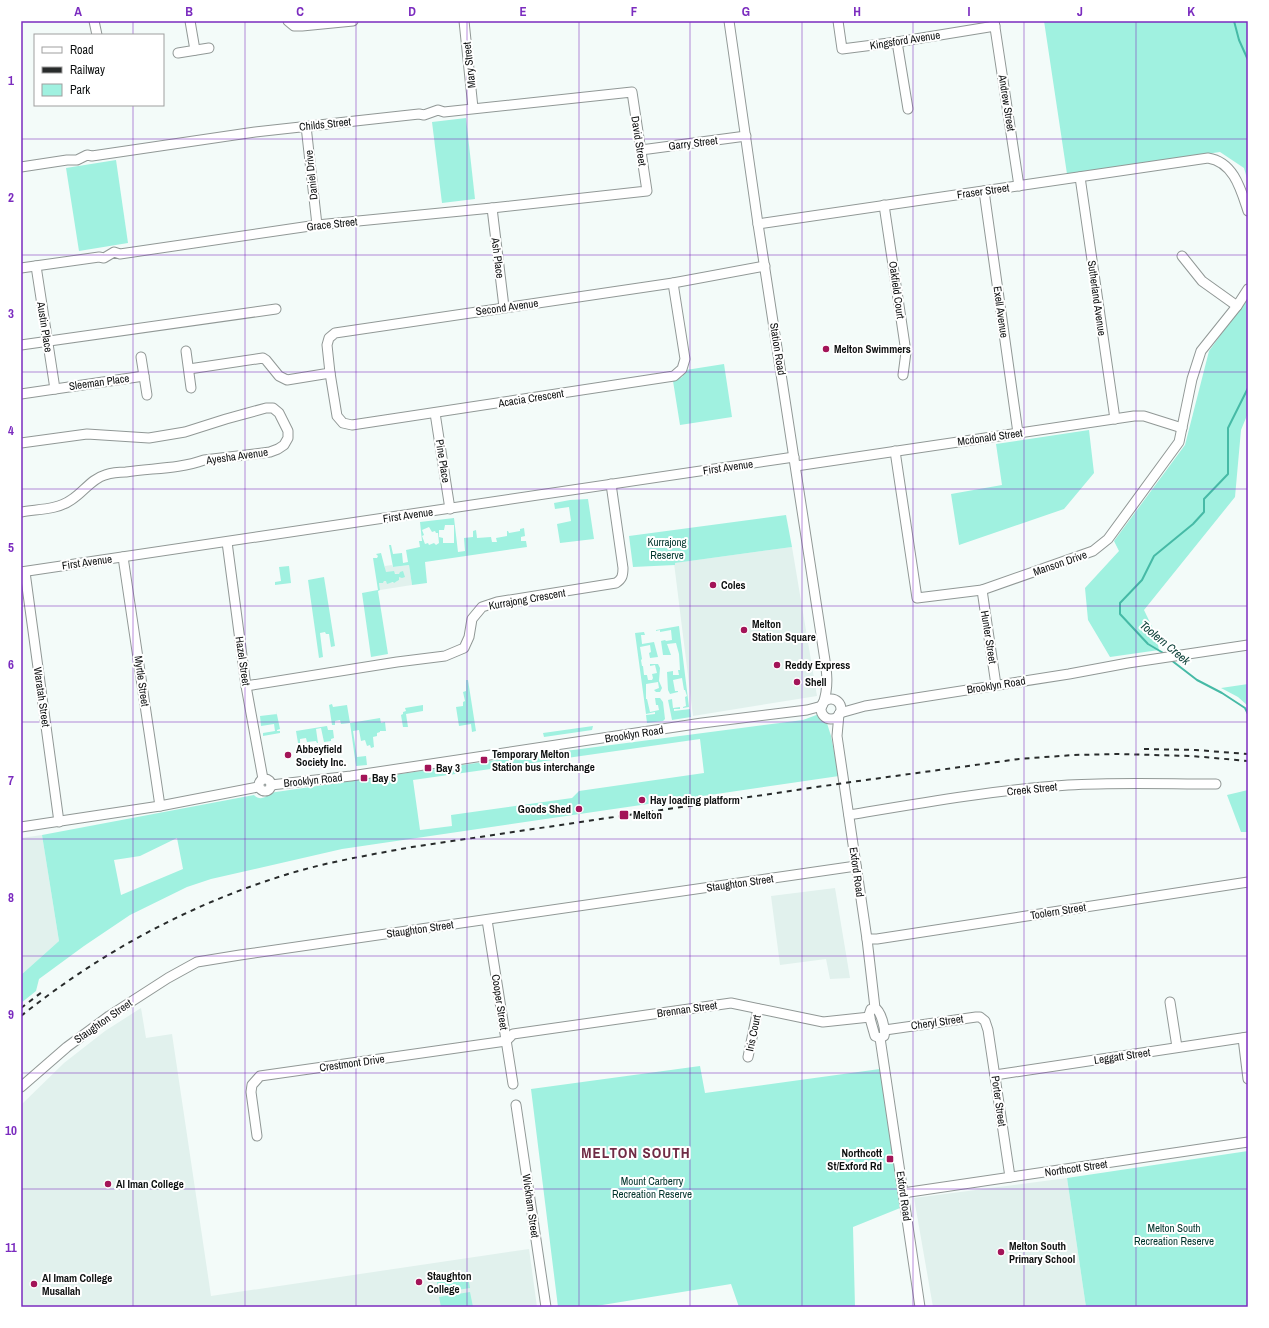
<svg xmlns="http://www.w3.org/2000/svg" width="1269" height="1328" viewBox="0 0 1269 1328" font-family="'Archivo Narrow',sans-serif">
  <style>
    .built { fill: #e1f1ed }
    .green { fill: #a0f1e0; fill-rule: evenodd }
    .lines { fill: none; stroke-linecap: round; stroke-linejoin: round }
    .stream { stroke: #46baa6; stroke-width: 2 }
    .minor-casing { stroke: #919896; stroke-width: 11 }
    .minor { stroke: #fff; stroke-width: 9 }
    .rail { stroke: #282b2b; stroke-width: 2; stroke-dasharray: 5 5; stroke-linecap: butt }
    .grid { fill: none; stroke: #7b2cbf; stroke-width: 1; stroke-opacity: 0.55 }
    .poi-dot { fill: #a31458; stroke: #fff; stroke-width: 1.5 }
    .labels { text-anchor: middle; stroke-width: 4; stroke-linejoin: round; paint-order: stroke }
    .street-label { font-size: 11px; fill: #0e1010; stroke: #fff }
    .poi-label { font-size: 11px; font-weight: bold; fill: #0e1010; stroke: #fff; text-anchor: start }
    .park-label { font-size: 11px; fill: #00342c; stroke: #fff }
    .water-label { font-size: 12px; font-style: italic; fill: #10433b; stroke: #fff }
    .district-label { font-size: 15px; font-weight: bold; letter-spacing: 1px; fill: #6f2b45; stroke: #fff }
    .neatline { fill: none; stroke: #7b2cbf; stroke-width: 1.5 }
    .grid-label { font-size: 13px; text-anchor: middle; font-weight: bold; fill: #7b2cbf }
  </style>
  <rect width="100%" height="100%" fill="#f3fbf9"/>
  <g class="built">
    <path d="M792,547l25,149 -124,20 -19,-153z"/>
    <path d="M392,565l1,2 16,-2 3,20 -32,5 -1,-7h4l1,-2h2l4,2 6,-1 3,-2v-3h4l1,-2 -19,-3v-6z"/>
    <path d="M42,835l17,106 -38,34v-137z"/>
    <path d="M835,888l15,90 -20,1 -4,-20 -46,6 -9,-69z"/>
    <path d="M141,1008l5,30 26,-4 39,262 318,-47 8,58h-516v-202l43,-42 41,-32z"/>
    <path d="M1067,1178l19,129h-153l-19,-109z"/>
  </g>
  <g class="green">
    <path d="M1044,21h204v161l-4,-14 -24,-16 -153,22z"/>
    <path d="M466,118l9,81 -33,4 -10,-81z"/>
    <path d="M116,160l12,83 -49,8 -13,-83z"/>
    <path d="M1248,297v116l-7,17 -6,67 -91,113 12,25 3,15 -49,7 -22,-37 -3,-32 34,-37 -5,-10 71,-96 24,-94z"/>
    <path d="M724,364l8,53 -52,8 -7,-44 9,-4 4,-7z"/>
    <path d="M1089,430l5,43 -30,36 -105,36 -8,-51 51,-9 -6,-41z"/>
    <path d="M588,499l6,40 -34,4 -3,-19 14,-3 -2,-14 -14,2 -1,-6 16,-3z"/>
    <path d="M786,515l6,32 -117,16v2l-42,2 -4,-31z"/>
    <path d="M454,518l4,34 7,-1 -1,-13 9,-1v-6l3,-1 1,8 14,-1 1,5h5l-1,-4 11,-2v-5h1l1,2 11,-2v-2l4,-1 1,8 -4,1v4h5l1,6 -102,15 2,21 -15,2 -3,-20 -16,2 -4,-22h2l2,9 9,-1 1,10 5,-1 -2,-12 14,-3 -1,-6h3l-2,-19zM445,525h9v18h-11v-5l-4,-1v-7h5zM429,527l3,5 3,-1 1,2h2l1,10 -3,2 -2,-2 -5,2 -1,-2 -3,1 -3,-8 2,-1 -2,-5z"/>
    <path d="M381,553l5,19 8,-1 1,3h4l1,-2 3,-1 2,6 -3,1 -3,-1v3l-5,3 -1,-1 -6,2 -1,-3h-2l-1,2h-4l1,7 -2,1 10,63 -17,3 -9,-64 16,-3 -5,-32h4l1,-2 -2,-2z"/>
    <path d="M289,566l2,17 -16,2v-3l6,-1 -2,-14z"/>
    <path d="M324,577l11,69 -4,1 -2,-13h-3l-1,-2 -5,1 3,24 -4,1 -11,-78z"/>
    <path d="M679,626l10,81 -6,1v-1l3,-1 -1,-9 2,-1 -2,-6h-1l-2,-12 -9,2 2,11h3v1l-8,2 -2,-4 -1,-18 6,-1v4h6l-1,-5h2l-1,-16 -3,-11 -9,1 4,11h-8l-2,-14 4,-1 1,1 6,-1 -1,-10 -11,2v-2l-4,1v-1z"/>
    <path d="M644,632l1,3h-4l1,9 12,-2 4,15 -8,1 -1,-5 2,-1 -1,-7 -10,2 2,12 -1,1 1,6h1l1,9h3l1,5h4l1,-2 -1,-4 5,-1 -2,-8 -5,1v-2h8l2,4 -1,13 3,7 -2,4h-4l-2,-2 5,-2 -1,-6 -12,2v15h1l3,13 9,-2 -1,-5h-2l-1,-7h5l3,4 2,17 -2,2 -16,2 -1,-8 9,-1v-2l-9,2 -11,-81z"/>
    <path d="M466,680h2l8,51 -4,1 -1,-8 -12,2 -3,-19 7,-1v-4l2,-1 -2,-9 3,-1z"/>
    <path d="M1248,684v22l-10,-9 -17,-9z"/>
    <path d="M672,699l1,9 7,-1v2h-6v2l16,-2 1,8 -19,3 -4,-20z"/>
    <path d="M332,704l1,3 14,-2 3,18 30,-5 1,5 4,-1 1,9h-6v1l-3,1v3l-4,1 1,10 -3,1 -1,-3 -3,1 -2,-6 -4,1 -2,-11 -6,1 4,26 9,-1 1,9 -11,1 -6,-43 -9,1 -1,-4 -5,1v4h-3l-3,-20z"/>
    <path d="M423,705v6l-17,3 2,13h-5l-2,-12 2,-1v-2l3,-1 -1,-3z"/>
    <path d="M276,710l4,19 -3,1v1h3v2l-17,3v-3l12,-2 -1,-7 -13,2 -1,-10 17,-2z"/>
    <path d="M819,714l7,6 5,16 8,40 -497,73 -131,30 -24,8 -57,28 -46,31 -45,33 -3,12 -15,12v-28l38,-34 -17,-106 212,-40c5,5 11,4 15,-2l235,-34 299,-39zM700,739l4,34 -125,18 -7,7 -121,17 1,11 -32,4 -7,-50zM177,838l6,31 -62,26 -7,-35 26,-4z"/>
    <path d="M327,726l1,4h5l1,8 -3,1v2l-7,1 -3,-14 -5,1 2,14h-1l-1,-2 -9,1 -1,-4 -6,1v9l-1,1 -3,-18z"/>
    <path d="M593,726l-1,4 -48,7 -1,-4z"/>
    <path d="M1248,790v42h-7l-14,-37z"/>
    <path d="M700,1066l5,27 182,-25 23,136 -57,23 2,80h-116l-8,-23 -141,23h-32l-27,-218z"/>
    <path d="M1248,1151v156h-162l-19,-129z"/>
    <path d="M467,1272l3,16 -31,5 -3,-16z"/>
    <path d="M470,1292l3,15h-32l-2,-10z"/>
  </g>
  <g class="lines">
    <g class="stream">
      <path d="M1234,21l5,19 9,20"/>
      <path d="M1165,654l-17,-10 -28,-30v-11l22,-23 12,-24 39,-32 11,-12v-13l24,-25v-46l20,-40"/>
      <path d="M1171,660l26,20 25,13 23,15 3,6"/>
    </g>
    <defs>
      <g id="minor">
        <path d="M94,21l3,14"/>
        <path d="M190,21l5,29"/>
        <path d="M288,21l6,5h8l51,-5"/>
        <path d="M464,21l9,87"/>
        <path d="M729,21l29,203 66,430c3,18 5,33 -1,50"/>
        <path d="M838,21l4,28 55,-7 98,-16"/>
        <path d="M994,21l25,165"/>
        <path d="M897,42l11,67"/>
        <path d="M178,53l31,-5"/>
        <path d="M306,126l11,99"/>
        <path d="M641,150l105,-14"/>
        <path d="M21,167l46,-7h10l10,-5 5,1 163,-24 164,-18 5,1 14,-5 6,2 188,-20 15,99 -155,17 -175,17 -197,29 -6,-2 -10,6 -5,-1 -78,11"/>
        <path d="M1080,177l35,242"/>
        <path d="M984,191l34,242"/>
        <path d="M884,205l22,147 -3,23"/>
        <path d="M492,208l12,99"/>
        <path d="M758,224l450,-66c26,4 33,32 40,53"/>
        <path d="M1182,256l20,25 35,25"/>
        <path d="M36,266l19,123"/>
        <path d="M21,345l255,-36"/>
        <path d="M186,351l5,37"/>
        <path d="M141,357l6,38"/>
        <path d="M189,369l74,-11 3,2 13,16 8,4 43,-7 -3,-28 2,-7 6,-5 338,-50 92,-17"/>
        <path d="M330,373l7,43 6,7 9,2 322,-49 8,-7 3,-10 -12,-76"/>
        <path d="M21,394l123,-18"/>
        <path d="M435,413l15,96"/>
        <path d="M21,443l66,-9 62,4 36,-6 41,-13 40,-11h7l6,5 9,18v7l-4,7 -6,4 -8,3 -66,8c-25,9 -52,8 -78,12 -7,0 -15,1 -21,3 -14,4 -22,18 -34,25 -14,10 -34,9 -50,12"/>
        <path d="M895,451l22,147 65,-8 111,-39 15,-12 71,-97 13,-63 9,-28 36,-45 11,-17"/>
        <path d="M796,466l338,-50h10l38,12"/>
        <path d="M227,542l19,144 17,93"/>
        <path d="M123,557l37,249"/>
        <path d="M21,572l773,-115"/>
        <path d="M25,572l34,250"/>
        <path d="M982,590l14,95"/>
        <path d="M246,686l151,-24 48,-6 19,-8 5,-11 3,-18 10,-12 15,-5 119,-19c6,-4 7,-7 7,-15l-12,-84"/>
        <circle cx="831" cy="709" r="10"/>
        <path d="M840,713l25,-7 204,-32 59,-11 120,-18"/>
        <path d="M839,714l-2,22 30,203 8,69c6,3 11,22 9,28l-4,2 -5,-2 -6,-21 2,-6 4,-1"/>
        <circle cx="265" cy="785" r="6"/>
        <path d="M271,785l80,-9 351,-53 105,-13 15,-4"/>
        <path d="M849,815c72,-12 146,-25 219,-30 49,-3 99,-1 148,-1"/>
        <path d="M21,827l139,-21 98,-19"/>
        <path d="M487,920l26,164"/>
        <path d="M867,939h10l371,-57"/>
        <path d="M1170,1002l7,45"/>
        <path d="M885,1030l91,-13h4l5,4 3,9 22,147"/>
        <path d="M880,1038l40,269"/>
        <path d="M1243,1038l5,41"/>
        <path d="M748,1057l10,-48"/>
        <path d="M995,1075l253,-38"/>
        <path d="M21,1087l46,-40 42,-31 59,-38 29,-16 43,-7 616,-89"/>
        <path d="M516,1105l30,202"/>
        <path d="M257,1136l-6,-44 1,-7 8,-9 246,-35 7,-7 218,-31 92,19 47,-5"/>
        <path d="M903,1193l345,-51"/>
      </g>
    </defs>
    <use href="#minor" class="minor-casing"/>
    <use href="#minor" class="minor"/>
    <g class="rail">
      <path d="M1144,749l52,1 52,4"/>
      <path d="M21,1008l21,-16"/>
      <path d="M21,1016c79,-63 167,-111 264,-141 41,-13 85,-20 127,-28l432,-64 175,-24 54,-4 44,-1 75,2 56,5"/>
    </g>
  </g>
  <path class="grid" d="M133,21v14M245,21v1286M356,21v1286M467,21v1286M579,21v1286M690,21v1286M802,21v1286M913,21v1286M1024,21v1286M1136,21v1286M133,105v1202M21,139h1227M21,255h1227M21,372h1227M21,489h1227M21,606h1227M21,722h1227M21,839h1227M21,956h1227M21,1073h1227M21,1189h1227"/>
  <g class="poi-dot">
    <circle cx="826" cy="349" r="4"/>
    <circle cx="713" cy="585" r="4"/>
    <circle cx="744" cy="630" r="4"/>
    <circle cx="777" cy="665" r="4"/>
    <circle cx="797" cy="682" r="4"/>
    <circle cx="288" cy="755" r="4"/>
    <rect x="480" y="756" width="8" height="8" rx="2"/>
    <rect x="424" y="764" width="8" height="8" rx="2"/>
    <rect x="360" y="774" width="8" height="8" rx="2"/>
    <circle cx="642" cy="800" r="4"/>
    <circle cx="579" cy="809" r="4"/>
    <rect x="619" y="810" width="10" height="10" rx="2"/>
    <rect x="886" y="1155" width="8" height="8" rx="2"/>
    <circle cx="108" cy="1184" r="4"/>
    <circle cx="1001" cy="1252" r="4"/>
    <circle cx="419" cy="1282" r="4"/>
    <circle cx="34" cy="1284" r="4"/>
  </g>
  <g class="labels">
    <g class="street-label">
      <text transform="translate(905 40) rotate(-9)" y="4">Kingsford Avenue</text>
      <text transform="translate(469 65) rotate(-96)" y="4">Mary Street</text>
      <text transform="translate(1007 103) rotate(81)" y="4">Andrew Street</text>
      <text transform="translate(325 124) rotate(-6)" y="4">Childs Street</text>
      <text transform="translate(639 141) rotate(81)" y="4">David Street</text>
      <text transform="translate(693 143) rotate(-7)" y="4">Garry Street</text>
      <text transform="translate(311 175) rotate(-96)" y="4">Daniel Drive</text>
      <text transform="translate(983 191) rotate(-8)" y="4">Fraser Street</text>
      <text transform="translate(332 224) rotate(-6)" y="4">Grace Street</text>
      <text transform="translate(498 258) rotate(83)" y="4">Ash Place</text>
      <text transform="translate(897 290) rotate(82)" y="4">Oakfield Court</text>
      <text transform="translate(1097 298) rotate(82)" y="4">Sutherland Avenue</text>
      <text transform="translate(507 307) rotate(-8)" y="4">Second Avenue</text>
      <text transform="translate(1001 312) rotate(82)" y="4">Exell Avenue</text>
      <text transform="translate(45 327) rotate(81)" y="4">Austin Place</text>
      <text transform="translate(778 349) rotate(81)" y="4">Station Road</text>
      <text transform="translate(99 382) rotate(-8)" y="4">Sleeman Place</text>
      <text transform="translate(531 398) rotate(-9)" y="4">Acacia Crescent</text>
      <text transform="translate(990 437) rotate(-8)" y="4">Mcdonald Street</text>
      <text transform="translate(237 456) rotate(-8)" y="4">Ayesha Avenue</text>
      <text transform="translate(443 461) rotate(81)" y="4">Pine Place</text>
      <text transform="translate(728 467) rotate(-8)" y="4">First Avenue</text>
      <text transform="translate(408 515) rotate(-8)" y="4">First Avenue</text>
      <text transform="translate(87 562) rotate(-8)" y="4">First Avenue</text>
      <text transform="translate(1060 563) rotate(-19)" y="4">Manson Drive</text>
      <text transform="translate(527 599) rotate(-10)" y="4">Kurrajong Crescent</text>
      <text transform="translate(989 637) rotate(81)" y="4">Hunter Street</text>
      <text transform="translate(243 661) rotate(82)" y="4">Hazel Street</text>
      <text transform="translate(142 681) rotate(82)" y="4">Myrtle Street</text>
      <text transform="translate(996 685) rotate(-9)" y="4">Brooklyn Road</text>
      <text transform="translate(42 697) rotate(82)" y="4">Waratah Street</text>
      <text transform="translate(634 734) rotate(-9)" y="4">Brooklyn Road</text>
      <text transform="translate(313 780) rotate(-6)" y="4">Brooklyn Road</text>
      <text transform="translate(1032 789) rotate(-6)" y="4">Creek Street</text>
      <text transform="translate(857 872) rotate(82)" y="4">Exford Road</text>
      <text transform="translate(740 883) rotate(-8)" y="4">Staughton Street</text>
      <text transform="translate(1058 911) rotate(-9)" y="4">Toolern Street</text>
      <text transform="translate(420 929) rotate(-8)" y="4">Staughton Street</text>
      <text transform="translate(500 1002) rotate(81)" y="4">Cooper Street</text>
      <text transform="translate(687 1009) rotate(-8)" y="4">Brennan Street</text>
      <text transform="translate(103 1021) rotate(-35)" y="4">Staughton Street</text>
      <text transform="translate(937 1022) rotate(-8)" y="4">Cheryl Street</text>
      <text transform="translate(753 1033) rotate(-78)" y="4">Iris Court</text>
      <text transform="translate(1122 1056) rotate(-8)" y="4">Leggatt Street</text>
      <text transform="translate(352 1063) rotate(-8)" y="4">Crestmont Drive</text>
      <text transform="translate(999 1101) rotate(82)" y="4">Porter Street</text>
      <text transform="translate(1076 1168) rotate(-8)" y="4">Northcott Street</text>
      <text transform="translate(904 1196) rotate(82)" y="4">Exford Road</text>
      <text transform="translate(531 1206) rotate(82)" y="4">Wickham Street</text>
    </g>
    <g class="poi-label">
      <text x="834" y="353">Melton Swimmers</text>
      <text x="721" y="589">Coles</text>
      <text x="752" y="628">Melton<tspan x="752" dy="13">Station Square</tspan></text>
      <text x="785" y="669">Reddy Express</text>
      <text x="805" y="686">Shell</text>
      <text x="296" y="753">Abbeyfield<tspan x="296" dy="13">Society Inc.</tspan></text>
      <text x="492" y="758">Temporary Melton<tspan x="492" dy="13">Station bus interchange</tspan></text>
      <text x="436" y="772">Bay 3</text>
      <text x="372" y="782">Bay 5</text>
      <text x="650" y="804">Hay loading platform</text>
      <text x="571" y="813" text-anchor="end">Goods Shed</text>
      <text x="633" y="819">Melton</text>
      <text x="882" y="1157" text-anchor="end">Northcott<tspan x="882" dy="13">St/Exford Rd</tspan></text>
      <text x="116" y="1188">Al Iman College</text>
      <text x="1009" y="1250">Melton South<tspan x="1009" dy="13">Primary School</tspan></text>
      <text x="427" y="1280">Staughton<tspan x="427" dy="13">College</tspan></text>
      <text x="42" y="1282">Al Imam College<tspan x="42" dy="13">Musallah</tspan></text>
    </g>
    <g class="park-label">
      <text x="667" y="546">Kurrajong<tspan x="667" dy="13">Reserve</tspan></text>
      <text x="652" y="1185">Mount Carberry<tspan x="652" dy="13">Recreation Reserve</tspan></text>
      <text x="1174" y="1232">Melton South<tspan x="1174" dy="13">Recreation Reserve</tspan></text>
    </g>
    <g class="water-label">
      <text transform="translate(1165 643) rotate(40)" y="4">Toolern Creek</text>
    </g>
    <g class="district-label">
      <text x="636" y="1158">MELTON SOUTH</text>
    </g>
  </g>
  <rect width="1269" height="1328" fill="none" stroke="#ffffff" stroke-width="44"/>
  <rect x="34" y="34" width="130" height="72" fill="#ffffff" stroke="#9f9f9f"/>
  <rect x="42" y="47" width="20" height="6" fill="#ffffff" stroke="#9f9f9f"/>
  <text x="70" y="54" font-size="12" fill="#0e1010">Road</text>
  <rect x="42" y="67" width="20" height="6" fill="#282b2b" stroke="#9f9f9f"/>
  <text x="70" y="74" font-size="12" fill="#0e1010">Railway</text>
  <rect x="42" y="84" width="20" height="12" fill="#a0f1e0" stroke="#9f9f9f"/>
  <text x="70" y="94" font-size="12" fill="#0e1010">Park</text>
  <rect x="22" y="22" width="1225" height="1284" class="neatline"/>
  <g class="grid-label">
    <text x="78" y="16">A</text>
    <text x="189" y="16">B</text>
    <text x="300" y="16">C</text>
    <text x="412" y="16">D</text>
    <text x="523" y="16">E</text>
    <text x="634" y="16">F</text>
    <text x="746" y="16">G</text>
    <text x="857" y="16">H</text>
    <text x="969" y="16">I</text>
    <text x="1080" y="16">J</text>
    <text x="1191" y="16">K</text>
    <text x="11" y="85">1</text>
    <text x="11" y="202">2</text>
    <text x="11" y="318">3</text>
    <text x="11" y="435">4</text>
    <text x="11" y="552">5</text>
    <text x="11" y="669">6</text>
    <text x="11" y="785">7</text>
    <text x="11" y="902">8</text>
    <text x="11" y="1019">9</text>
    <text x="11" y="1135">10</text>
    <text x="11" y="1252">11</text>
  </g>
</svg>
